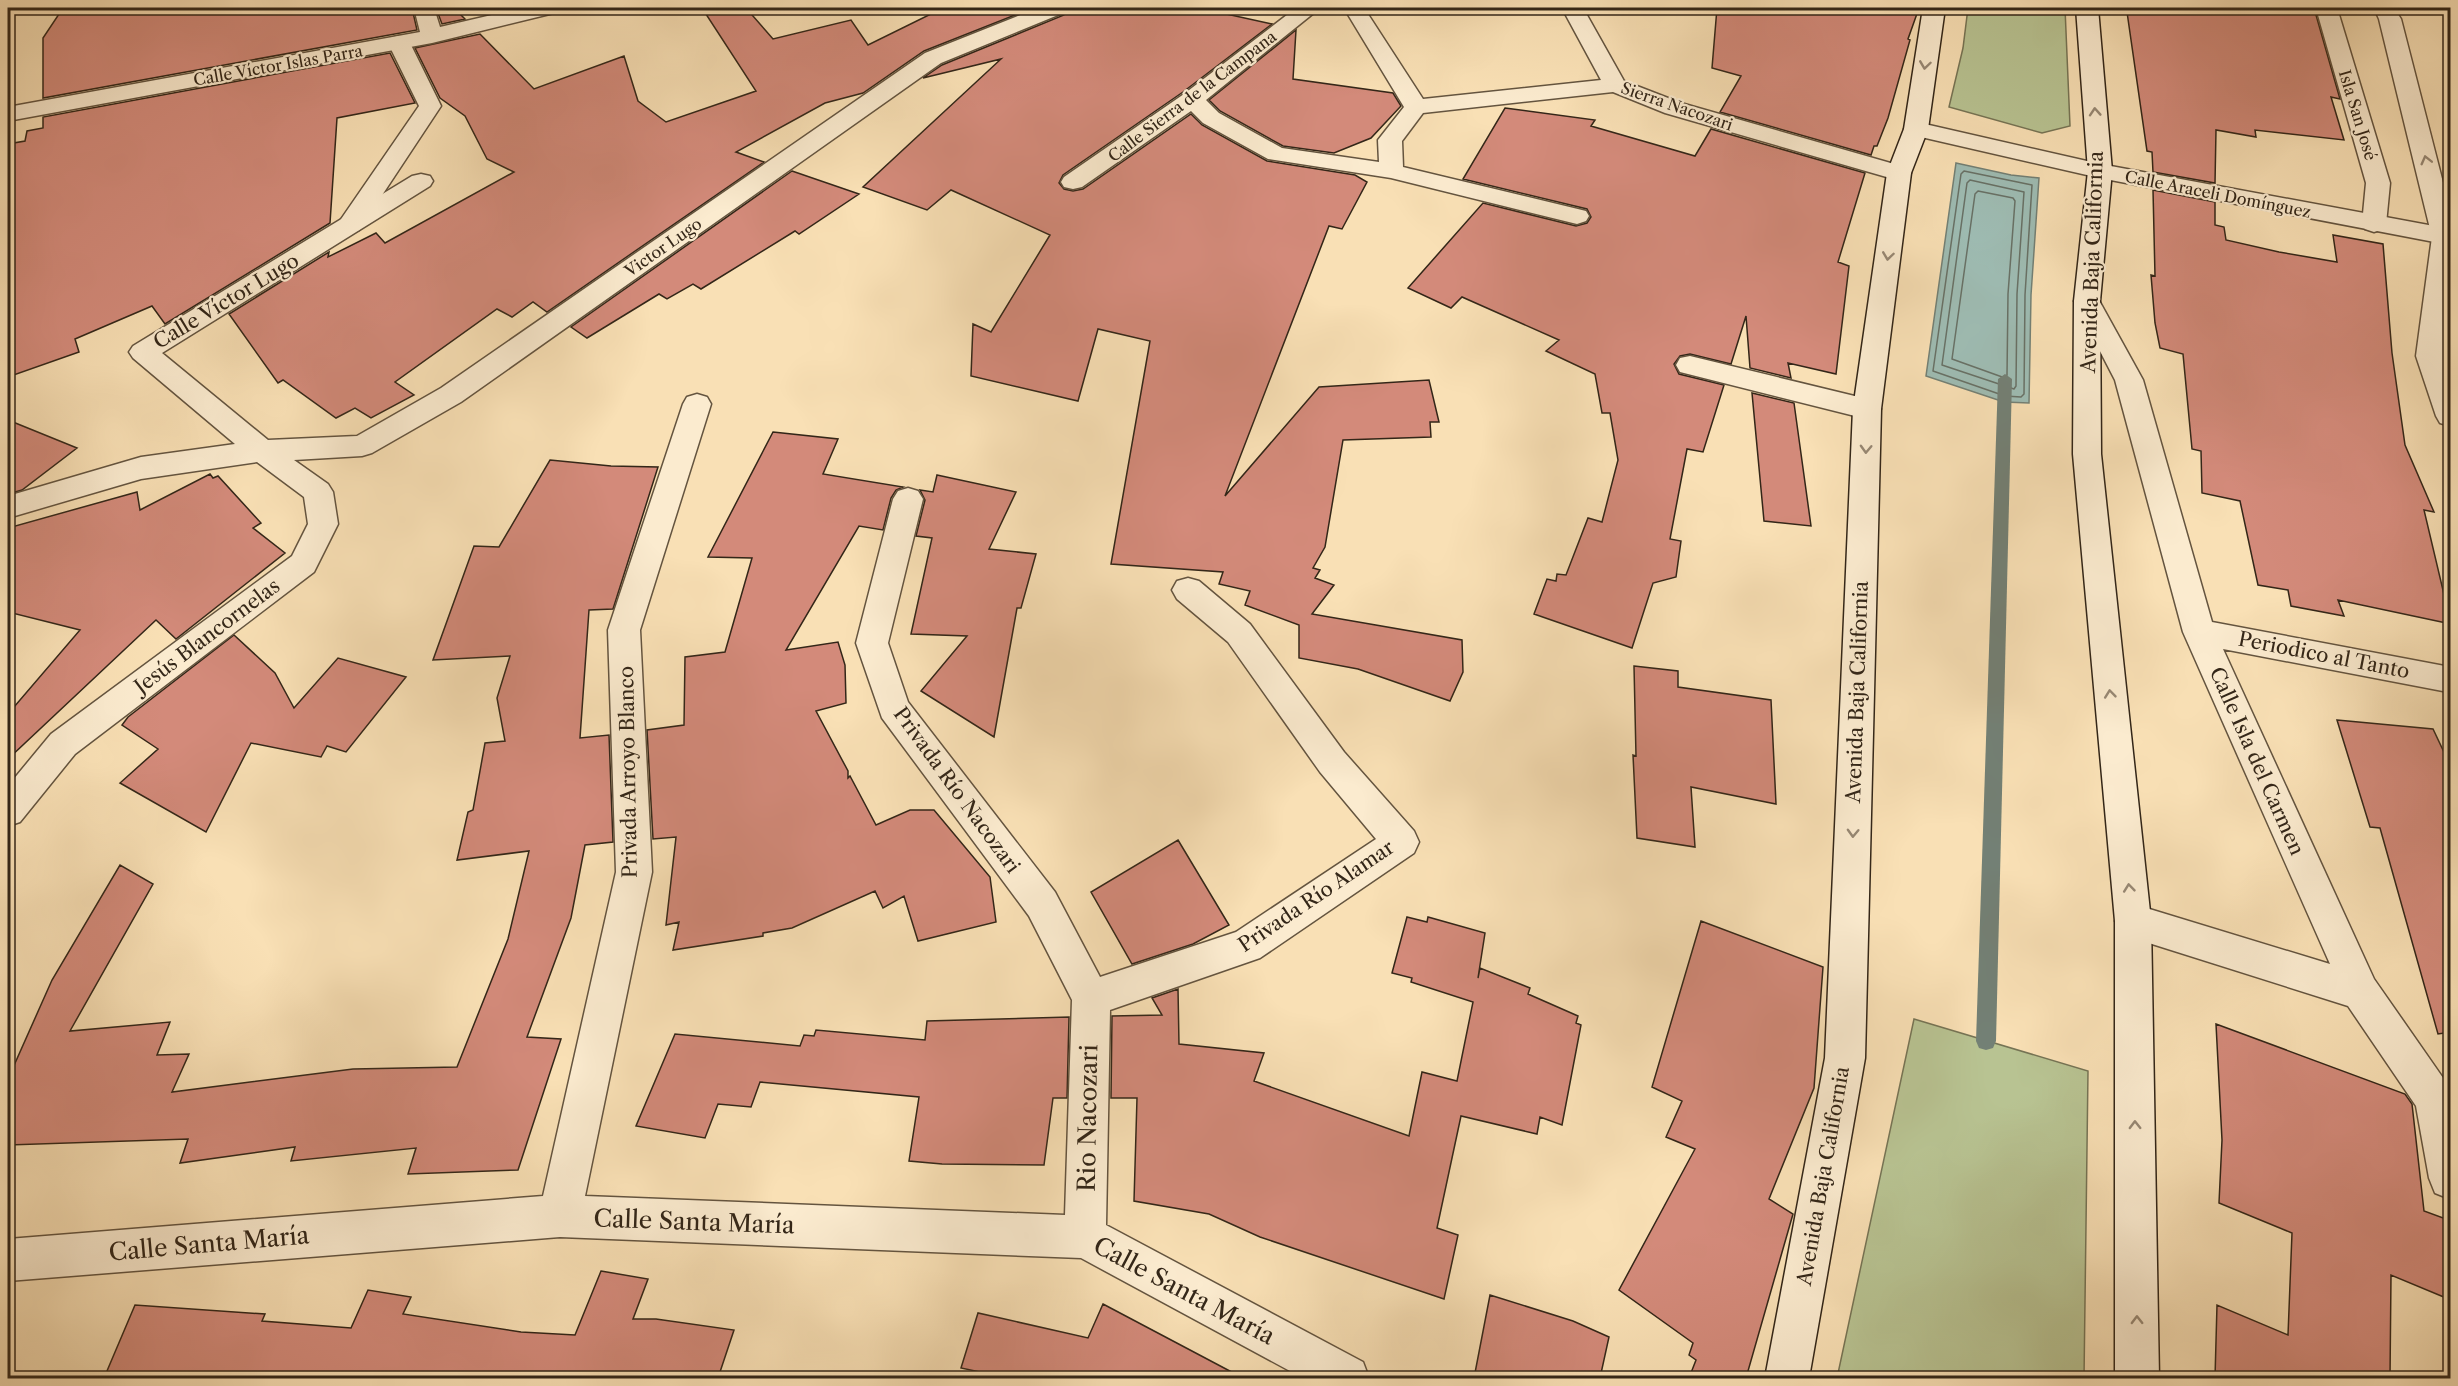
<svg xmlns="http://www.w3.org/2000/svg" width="2458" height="1386" font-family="'Libre Caslon Text',serif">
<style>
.green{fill:#b8c392;stroke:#767455;stroke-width:1.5}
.water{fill:#9ebcb3;stroke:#738075;stroke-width:1.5}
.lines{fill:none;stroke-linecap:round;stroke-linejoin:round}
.shore{stroke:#687166;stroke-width:1.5}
.stream{fill:#738075;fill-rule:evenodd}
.building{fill:#d38a7a;stroke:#332618;stroke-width:1.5}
.pedestrian-casing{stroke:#64543f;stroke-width:3}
.minor-casing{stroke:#64543f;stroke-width:3}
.tertiary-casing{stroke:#64543f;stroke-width:3}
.secondary-casing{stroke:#332618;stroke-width:3}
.pedestrian{fill:#fbebcf;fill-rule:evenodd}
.minor{fill:#fbebcf;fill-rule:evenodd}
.tertiary{fill:#fbebcf;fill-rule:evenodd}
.secondary{fill:#fbebcf;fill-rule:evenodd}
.oneway{stroke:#978874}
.labels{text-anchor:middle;stroke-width:4.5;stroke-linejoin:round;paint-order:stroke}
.far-street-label{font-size:16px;fill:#332618;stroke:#fbebcf}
.street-label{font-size:20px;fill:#332618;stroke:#fbebcf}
.near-street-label{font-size:24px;fill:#332618;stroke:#fbebcf}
</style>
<rect width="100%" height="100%" fill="#f9e0b5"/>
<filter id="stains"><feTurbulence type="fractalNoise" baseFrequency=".00333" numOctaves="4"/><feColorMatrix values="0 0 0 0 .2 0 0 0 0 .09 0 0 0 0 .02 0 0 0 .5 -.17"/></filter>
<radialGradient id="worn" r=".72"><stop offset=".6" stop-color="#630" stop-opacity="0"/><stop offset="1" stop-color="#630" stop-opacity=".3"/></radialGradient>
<path class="green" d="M1968 8H2065L2070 126 2042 133 1949 107 1963 48Z
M1914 1019 2088 1071 2084 1378H1837Z"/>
<path class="water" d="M1956 163 2011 175 2039 178 2031 295 2029 403 2004 402 1926 376Z"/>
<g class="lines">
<path class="shore" d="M1964 171 2032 185 2025 295 2024 394 2021 397 2005 396 1933 371 1961 174Z
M1970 180 2024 192 2017 294 2016 386 2014 389 1942 365 1967 183Z
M1978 191 2013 198 2015 201 2008 294 2007 375 2005 378 1952 359 1975 194Z"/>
<path class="stream" d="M2005 374 2012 379 1996 1041 1993 1048 1986 1050 1979 1048 1976 1041 1998 379Z"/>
</g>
<path class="building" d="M63 8H412L417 30 43 98V38Z
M436 8H454L465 19 442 24Z
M702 8H746L773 39 851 20 868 45 943 8H1033L924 51 863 93 825 103 736 152 764 162 547 312 533 302 512 317 497 309 395 382 414 395 371 418 355 408 336 418 283 380 278 383 229 314 329 252 328 257 376 233 385 243 514 172 487 159 465 116 440 98 415 48 480 34 534 89 624 56 638 101 666 122 756 91Z
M1068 8H1199L1272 24 1183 92 1063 175 1059 183 1064 189 1073 191 1083 189 1191 114 1202 125 1267 161 1355 175 1367 182 1342 229 1329 226 1225 496 1319 387 1429 380 1439 422H1430L1431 437 1343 440 1325 547 1313 568 1320 570 1315 578 1334 585 1312 614 1462 640 1463 672 1450 701 1358 669 1299 658V625L1245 605 1250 591 1219 584 1223 572 1111 564 1150 341 1098 329 1078 401 971 376 973 324 991 332 1050 235 951 190 927 210 863 187 1001 59 923 78 942 65 1064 15Z
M1717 8H1919L1908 39 1910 40 1888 118 1877 146H1874L1871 155 1720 112 1741 76 1712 68Z
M2150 8H2314L2340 99 2331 97 2344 140 2255 130 2256 137 2216 130 2215 183 2153 172 2152 152 2147 151 2127 12H2153Z
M1296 30 1293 79 1393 93 1401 106 1371 138 1334 153 1283 146 1220 111 1209 100Z
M390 53 415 103 337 118 330 223 165 324 152 306 75 339 79 352 8 377V144L25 141 27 131 43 128V117Z
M1505 108 1595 120 1591 126 1695 156 1711 129 1865 173 1838 262 1849 266 1836 374 1788 363 1791 378 1750 368 1746 316 1731 364 1690 354 1680 356 1674 364 1679 374 1724 385 1703 452 1687 449 1670 539 1681 541 1676 577 1653 583 1632 648 1534 614 1547 579 1556 581 1557 574 1566 575 1588 518 1602 522 1618 460 1610 413H1602L1595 374 1546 351 1559 340 1462 297 1451 308 1408 288 1483 203 1576 226 1587 223 1591 217 1587 209 1463 179Z
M792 171 859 194 799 234 795 231 701 289 693 284 667 299 659 294 587 338 571 327Z
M2153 190 2215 202V225L2224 227 2226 240 2279 252 2337 262 2333 235 2383 244 2392 353 2405 445 2434 512 2424 510 2451 624 2338 600 2344 616 2291 606 2288 590 2258 585 2240 501 2202 493 2201 451 2192 449 2183 354 2160 348 2155 323 2151 275 2155 276Z
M1752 393 1794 403 1811 526 1764 521Z
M8 420 77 448 22 490 8 494Z
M773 432 838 439 823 474 903 487 896 490 891 498 883 530 859 526 786 650 838 642 845 665 846 703 816 711 848 771V778L850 776 876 825 910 810H934L990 877 996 922 918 941 904 896 883 908 875 891 792 928 763 933V936L673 950 679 922 666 925 676 837 653 839 647 730 684 725 685 657 725 652 752 558 708 557Z
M550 460 611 466 658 467 613 609 589 610 580 738 609 735 613 842 585 845 571 918 527 1037 561 1039 518 1170 408 1174 416 1148 291 1161 295 1147 180 1163 188 1139 8 1145V1079L52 980 120 865 153 884 70 1031 170 1022 157 1055 189 1054 172 1092 353 1069 457 1067 508 939 529 851 457 860 468 812 473 810 485 743 505 741 497 698 510 656 433 660 474 546 499 547Z
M210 474 213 478 218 476 261 523 253 528 285 553 176 639 156 620 8 759V714L80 630 8 612V528L137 492 140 510Z
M937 475 1016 492 989 549 1036 554 1021 608H1017L994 737 921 691 967 636 911 634 932 538 916 536 925 500 920 490 933 492Z
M234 635 275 673 294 708 338 658 406 677 346 752 327 746 321 757 251 743 206 832 120 783 158 749 122 725 128 717Z
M1634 666 1678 671V687L1771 700 1776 804 1691 787 1695 847 1637 838 1633 755 1636 756Z
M2337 720 2433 729 2451 767V1032L2438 1034 2380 828 2370 827Z
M1178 840 1229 925 1193 944 1132 964 1091 892Z
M1407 917 1427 922 1428 917 1485 933 1478 978 1480 968 1530 988 1528 994 1578 1016 1576 1023 1581 1025 1562 1125 1540 1117 1537 1134 1461 1116 1437 1228 1458 1235 1444 1299 1260 1237 1209 1214 1134 1201 1137 1098H1111L1112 1016 1162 1015 1152 998 1178 989 1179 1044 1264 1053 1254 1081 1409 1136 1422 1072 1457 1081 1473 1002 1411 982 1412 978 1392 973Z
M1701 921 1823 967 1814 1088 1769 1199 1793 1214 1746 1378H1689L1696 1360 1689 1355 1693 1343 1619 1290 1695 1149 1666 1137 1682 1101 1652 1087Z
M1069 1017 1067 1098H1053L1044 1165 942 1164 909 1161 919 1097 760 1082 751 1107 718 1104 705 1138 636 1126 675 1034 800 1046 804 1035 814 1036 816 1030 925 1040 927 1021Z
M2216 1024 2405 1094 2412 1104 2424 1211 2446 1219 2451 1300 2391 1275 2390 1378H2215L2217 1305 2288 1335 2292 1233 2219 1203 2222 1140Z
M601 1271 648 1279 633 1319H656L734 1330 718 1378H104L135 1305 265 1314 262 1321 351 1328 368 1290 411 1297 403 1314 521 1332 575 1335Z
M1490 1295 1573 1321 1609 1337 1600 1378H1474Z
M1103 1304 1243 1378H1008L961 1368 978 1313 1088 1338Z"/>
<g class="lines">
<defs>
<path id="pedestrian" d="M399 36 407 38 410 43 441 106 359 230 350 233 341 230 337 225 419 106 388 43 391 38Z"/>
<path id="minor" d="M414 8H434L440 27 522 8H557L554 13 432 43 8 121V107L420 32Z
M1038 8H1066L1063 13 941 63 461 402 372 453 362 456 294 460 328 484 333 492 338 524 314 572 75 754 20 822 8 826V786L51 734 292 556 308 524 304 497 257 462 141 479 8 518V496L141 457 235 444 133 358 129 352 133 346 412 176 421 174 430 176 433 181 430 186 162 353 268 440 357 436 441 388 925 53Z
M1296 8H1320L1206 100 1219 113 1282 148 1379 162 1378 140 1404 107 1344 8H1364L1423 99 1601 80 1562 8H1583L1624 81 1681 103 1908 168 1911 173 1908 178 1899 180 1890 178 1665 113 1613 92 1423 113 1402 141 1403 167 1586 211 1589 216 1586 221 1577 224 1391 178 1268 159 1203 123 1191 111 1082 187 1073 189 1064 187 1061 182 1064 177 1184 94Z
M2316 8H2337L2390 183 2386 224 2383 229 2374 232 2365 229 2362 224 2366 183Z
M2374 8H2394L2401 19 2450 210V297L2444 356 2450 376V426L2440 423 2436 416 2416 356 2432 237 2379 19Z
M2087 292 2096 295 2143 380 2212 622 2450 667V691L2448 692 2223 649 2374 979 2450 1088V1199L2435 1193 2429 1178 2416 1106 2348 1006 2133 938 2120 933 2115 921 2120 909 2133 904 2330 964 2183 632 2115 380 2074 301 2078 295Z
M1690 356 1867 399 1877 402 1881 409 1877 416 1867 419 1680 372 1676 365 1680 358Z
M697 394 707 397 711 404 640 630 652 872 585 1196 1065 1215 1072 1000 1029 916 882 718 856 643 893 499 898 491 908 488 918 491 923 499 888 643 908 702 1055 892 1100 977 1236 932 1376 839 1320 772 1228 642 1177 599 1172 590 1177 581 1188 578 1199 581 1250 624 1344 752 1414 831 1419 842 1414 853 1260 958 1110 1010 1106 1225 1363 1362 1369 1378H1303L1081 1258 560 1237 8 1281V1239L543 1196 616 872 608 630 683 404 687 397Z"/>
<path id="tertiary" d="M1916 122 2100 164 2450 229V245L2100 178 1908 134 1904 129 1908 124Z"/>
<path id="secondary" d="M1923 8H1945L1928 129 1911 173 1881 409 1865 1058 1809 1378H1765L1825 1058 1853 409 1887 173 1904 129Z
M2076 8H2098L2112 171 2100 301 2101 454 2151 921 2159 1378H2115V921L2073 454 2074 301 2088 171Z"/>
</defs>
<use href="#pedestrian" class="pedestrian-casing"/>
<use href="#minor" class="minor-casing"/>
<use href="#tertiary" class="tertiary-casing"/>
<use href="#secondary" class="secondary-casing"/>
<use href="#pedestrian" class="pedestrian"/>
<use href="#minor" class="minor"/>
<use href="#tertiary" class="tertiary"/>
<use href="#secondary" class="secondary"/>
</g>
<defs><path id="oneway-chevron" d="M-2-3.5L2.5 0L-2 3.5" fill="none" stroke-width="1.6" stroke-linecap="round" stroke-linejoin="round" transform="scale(1.5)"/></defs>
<g class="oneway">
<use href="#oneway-chevron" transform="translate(1925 65) rotate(98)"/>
<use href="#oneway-chevron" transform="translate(2095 112) rotate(-94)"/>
<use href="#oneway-chevron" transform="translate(2426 160) rotate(-104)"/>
<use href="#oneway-chevron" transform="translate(1888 256) rotate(98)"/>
<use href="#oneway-chevron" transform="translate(1866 449) rotate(92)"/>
<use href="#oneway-chevron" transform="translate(2110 694) rotate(-96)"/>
<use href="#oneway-chevron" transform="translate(1853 833) rotate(92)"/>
<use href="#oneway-chevron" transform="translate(2129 888) rotate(-96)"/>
<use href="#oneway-chevron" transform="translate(2135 1125) rotate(-91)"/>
<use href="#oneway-chevron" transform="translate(2137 1320) rotate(-91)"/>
</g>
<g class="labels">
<g class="far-street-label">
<text transform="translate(278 65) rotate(-10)" y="6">Calle Víctor Islas Parra</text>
<text transform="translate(1192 96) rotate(-37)" y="6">Calle Sierra de la Campana</text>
<text transform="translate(1677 106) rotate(19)" y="6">Sierra Nacozari</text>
<text transform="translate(2358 115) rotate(73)" y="6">Isla San José</text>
<text transform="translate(2218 194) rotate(11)" y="6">Calle Araceli Domínguez</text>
<text transform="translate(663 247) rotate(-35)" y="6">Victor Lugo</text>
</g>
<g class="street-label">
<text transform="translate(2092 262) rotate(-88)" y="7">Avenida Baja California</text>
<text transform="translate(226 301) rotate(-31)" y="7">Calle Víctor Lugo</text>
<text transform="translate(207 636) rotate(-37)" y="7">Jesús Blancornelas</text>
<text transform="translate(2324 655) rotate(11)" y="7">Periodico al Tanto</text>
<text transform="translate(1857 692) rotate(-88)" y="7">Avenida Baja California</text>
<text transform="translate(2257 761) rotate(66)" y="7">Calle Isla del Carmen</text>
<text transform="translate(628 772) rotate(-91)" y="7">Privada Arroyo Blanco</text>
<text transform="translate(957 790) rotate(54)" y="7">Privada Río Nacozari</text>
<text transform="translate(1316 896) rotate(-34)" y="7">Privada Río Alamar</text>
<text transform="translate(1823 1176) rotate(-80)" y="7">Avenida Baja California</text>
</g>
<g class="near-street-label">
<text transform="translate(1088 1118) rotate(-89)" y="8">Rio Nacozari</text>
<text transform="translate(694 1222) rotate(2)" y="8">Calle Santa María</text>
<text transform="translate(209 1244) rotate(-5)" y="8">Calle Santa María</text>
<text transform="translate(1184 1291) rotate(28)" y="8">Calle Santa María</text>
</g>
</g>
<rect width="2458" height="1386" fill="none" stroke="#f9e0b5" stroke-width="30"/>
<rect x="9" y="9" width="2440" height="1368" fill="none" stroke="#332618" stroke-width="3"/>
<rect x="15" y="15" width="2428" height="1356" fill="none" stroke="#332618" stroke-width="1.5"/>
<rect width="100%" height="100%" filter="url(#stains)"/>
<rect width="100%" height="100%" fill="url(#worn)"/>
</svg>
